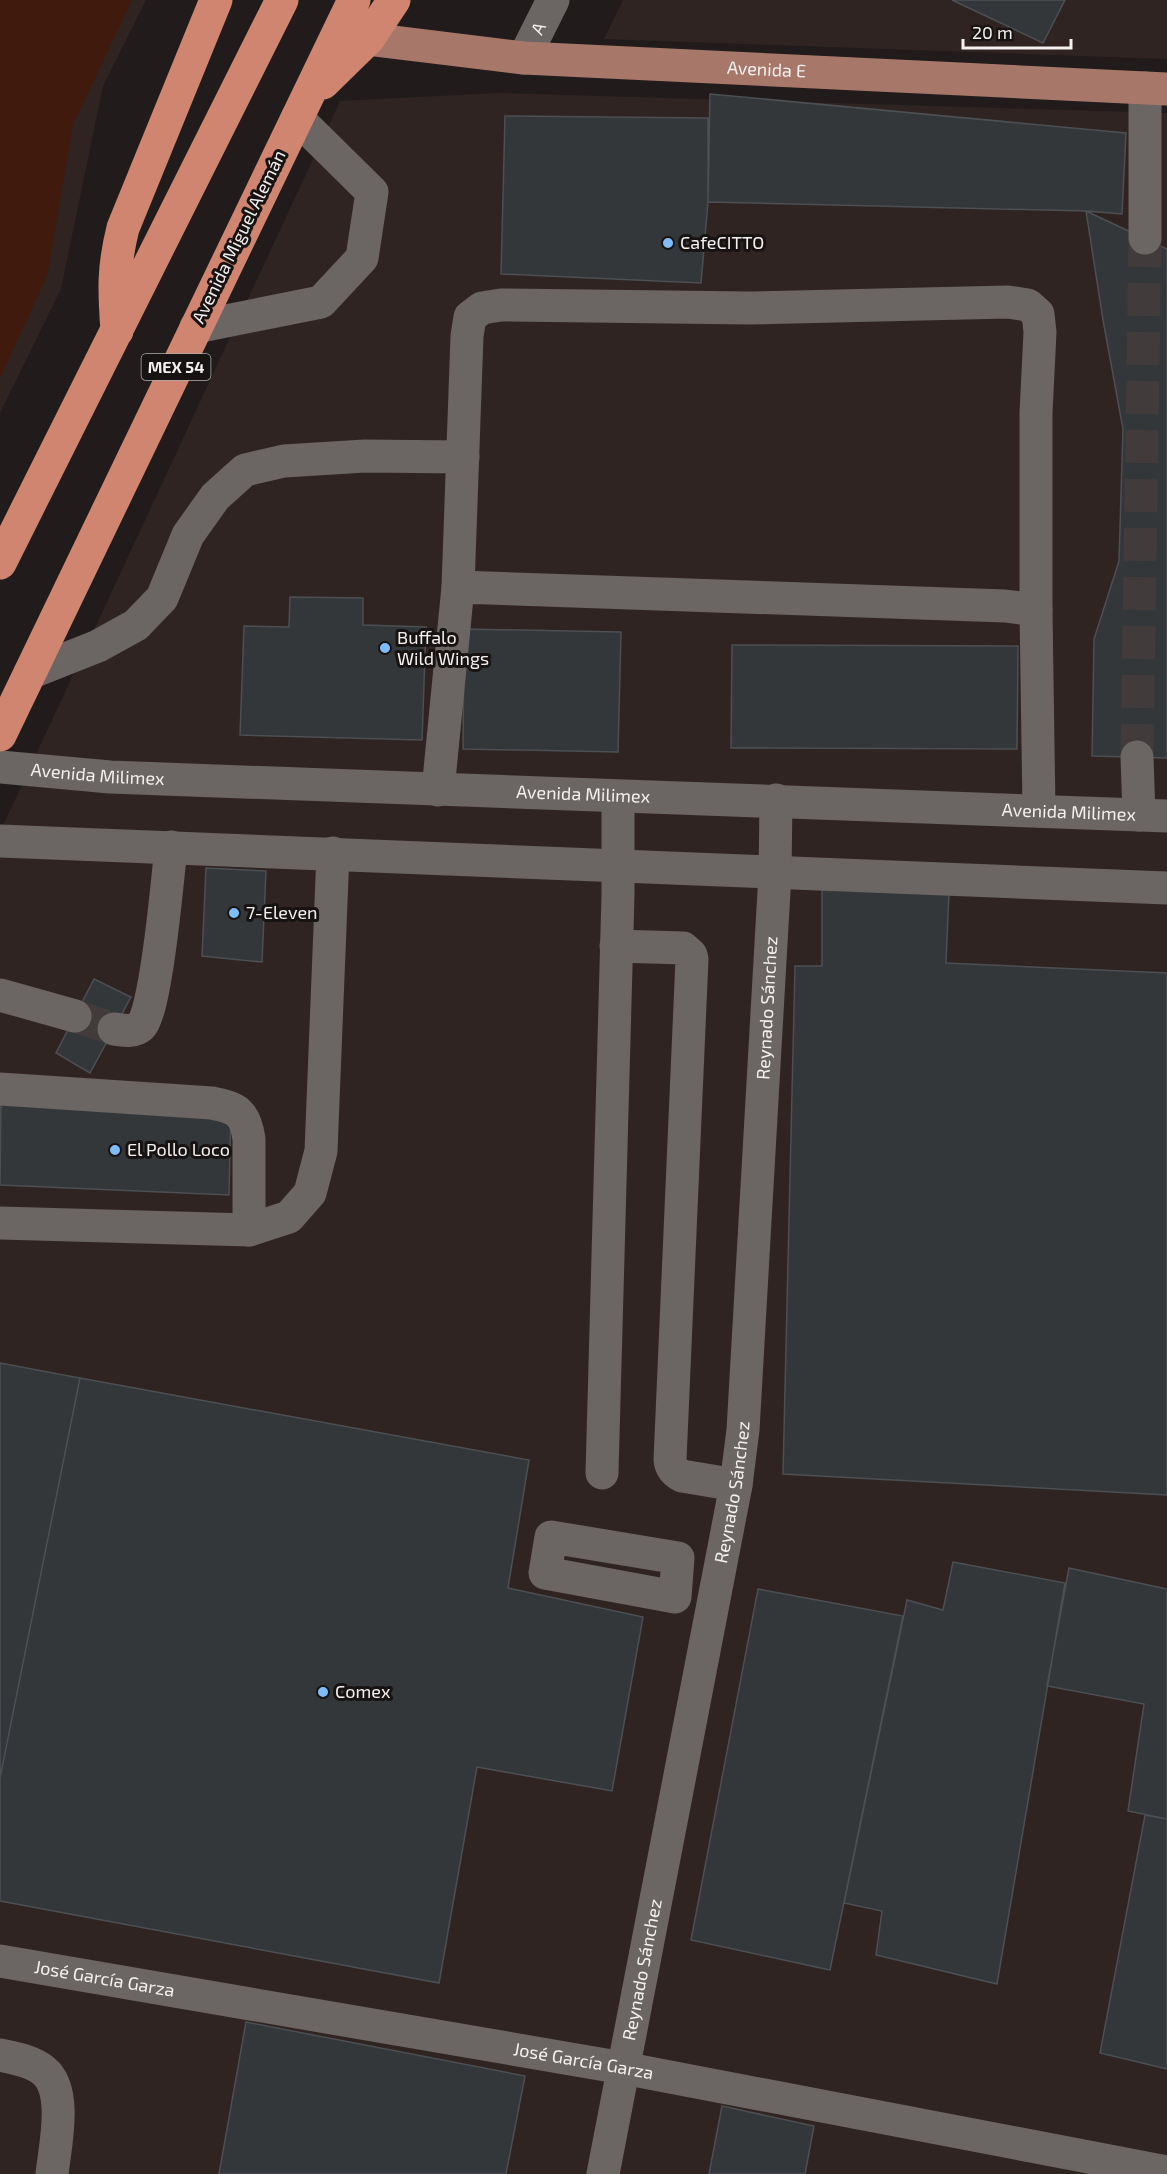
<svg xmlns="http://www.w3.org/2000/svg" width="1167" height="2174" font-family="'Exo 2',sans-serif">
<style>
.built{fill:#2f2421}
.green{fill:#411a0e}
.building{fill:#33373a;stroke:#4c4f53;stroke-width:1.5}
.lines{fill:none;stroke-linecap:round;stroke-linejoin:round}
.minor-tunnel{stroke:#413c3b;stroke-width:33;stroke-dasharray:33 16;stroke-linecap:butt}
.minor{stroke:#6b6563;stroke-width:33}
.major{stroke:#a7786a;stroke-width:33}
.highway{stroke:#cf856f;stroke-width:33}
.poi-dot{fill:#7fbdfa;stroke:#171312;stroke-width:2}
.labels{text-anchor:middle;stroke-width:6;stroke-linejoin:round;paint-order:stroke}
.shield{fill:#171312;stroke:#b2aead;stroke-width:1.5}
.shield-label{font-size:16px;font-weight:bold;fill:#f4f0ef}
.street-label{font-size:18px;fill:#f4f0ef;stroke:#171312}
.poi-label{font-size:18px;fill:#f4f0ef;stroke:#171312;text-anchor:start}
</style>
<rect width="100%" height="100%" fill="#211c1b"/>
<path class="built" d="M0 0H146L103 86 61 289 0 413Z
M623 0H1167V59L604 39Z
M498 93 1167 113V2174H0V832L340 101Z"/>
<path class="green" d="M0 0H132L73 125 47 276 0 378Z"/>
<path class="building" d="M952 0H1065L1043 43Z
M710 94 1126 133 1122 214 1086 211 708 202Z
M505 116 708 118V202L701 283 501 274Z
M1086 211 1167 249V758L1092 756 1094 639 1119 561 1123 429 1103 320Z
M290 597 363 598V625L426 627 422 740 240 735 244 626 289 627Z
M464 629 621 632 618 752 463 749Z
M732 645 1018 646 1017 749 731 748Z
M206 868 266 871 262 962 202 956Z
M822 886 949 892 946 963 1167 973V1495L783 1474 795 966H822Z
M94 979 131 997 90 1073 56 1053Z
M1 1097 231 1109 229 1195 0 1185Z
M0 1363 80 1378 0 1778Z
M80 1378 529 1460 508 1588 643 1617 612 1791 477 1767 439 1983 0 1901V1778Z
M953 1562 1065 1583 997 1984 876 1955 882 1911 844 1903 907 1600 943 1610Z
M1069 1568 1167 1589V1819L1128 1811 1144 1704 1047 1686Z
M758 1589 903 1616 830 1970 691 1940Z
M1145 1815 1167 1819V2069L1100 2053Z
M246 2022 525 2076 506 2174H219Z
M722 2106 814 2126 805 2174H709Z"/>
<g class="lines">
<path class="minor-tunnel" d="M1137 757 1145 238
M75 1016 114 1029"/>
<g class="minor">
<path id="s1" d="M524 58 553 0"/>
<path d="M1145 238V88"/>
<path d="M196 327 321 302 362 258 372 192 297 118"/>
<path d="M458 587 467 336 470 317 482 308 501 305 750 308 1008 302 1028 305 1038 314 1040 332 1036 413V610"/>
<path d="M30 673 98 646 136 625 162 598 188 535 215 497 245 470 284 461 365 456 463 457"/>
<path d="M1137 757 1139 815"/>
<path id="s2" d="M0 767 110 777 1167 816"/>
<path d="M438 790 458 587 1005 606 1036 610 1039 811"/>
<path d="M0 841 1167 888"/>
<path d="M616 946 683 948 691 955 692 959 670 1460C671 1468 674 1472 682 1476L736 1485"/>
<path d="M0 995 75 1016"/>
<path d="M114 1029C123 1030 133 1033 141 1026 156 1012 168 875 171 847"/>
<path d="M0 1089 212 1103C237 1108 245 1112 249 1139V1230"/>
<path d="M0 1223 249 1230 289 1217 310 1193 321 1151 333 853"/>
<path d="M602 1473 618 895V797"/>
<path d="M551 1537 678 1558 675 1597 545 1573Z"/>
<path id="s3" d="M0 1961 623 2068 1167 2172"/>
<path d="M0 2055C14 2058 33 2061 44 2071 68 2091 55 2146 52 2174"/>
<path id="s4" d="M603 2174 736 1485 743 1430 775 874 776 800"/>
</g>
<path class="major" id="s5" d="M368 39 524 58 1167 89"/>
<path class="highway" d="M323 83 368 39 394 0
M117 331C114 290 113 268 123 228L216 0
M0 563 282 0
M0 735 354 0"/>
</g>
<g class="poi-dot">
<circle cx="668" cy="243" r="6"/>
<circle cx="385" cy="648" r="6"/>
<circle cx="234" cy="913" r="6"/>
<circle cx="115" cy="1150" r="6"/>
<circle cx="323" cy="1692" r="6"/>
</g>
<g class="labels">
<rect class="shield" x="141.5" y="354" width="69" height="26" rx="4.5"/>
<g class="shield-label">
<text x="176" y="373">MEX 54</text>
</g>
<g class="street-label">
<text dy="6" stroke="none"><textPath href="#s1" startOffset="33">A</textPath></text>
<text dy="6" stroke="none"><textPath href="#s5" startOffset="400">Avenida E</textPath></text>
<text transform="translate(239 237) rotate(-64)" y="6">Avenida Miguel Alemán</text>
<text dy="6" stroke="none"><textPath href="#s2" startOffset="98">Avenida Milimex</textPath></text>
<text dy="6" stroke="none"><textPath href="#s2" startOffset="584">Avenida Milimex</textPath></text>
<text dy="6" stroke="none"><textPath href="#s2" startOffset="1070">Avenida Milimex</textPath></text>
<text dy="6" stroke="none"><textPath href="#s4" startOffset="1180">Reynado Sánchez</textPath></text>
<text dy="6" stroke="none"><textPath href="#s4" startOffset="694">Reynado Sánchez</textPath></text>
<text dy="6" stroke="none"><textPath href="#s4" startOffset="208">Reynado Sánchez</textPath></text>
<text dy="6" stroke="none"><textPath href="#s3" startOffset="106">José García Garza</textPath></text>
<text dy="6" stroke="none"><textPath href="#s3" startOffset="592">José García Garza</textPath></text>
</g>
<g class="poi-label">
<text x="680" y="249">CafeCITTO</text>
<text x="397" y="644">Buffalo<tspan x="397" dy="21">Wild Wings</tspan></text>
<text x="246" y="919">7-Eleven</text>
<text x="127" y="1156">El Pollo Loco</text>
<text x="335" y="1698">Comex</text>
</g>
</g>
<path d="M963 39v9h108v-9" fill="none" stroke="#f4f0ef" stroke-width="3"/>
<text x="972" y="39" font-size="18" fill="#f4f0ef" stroke="#171312" stroke-width="4.5" paint-order="stroke">20 m</text>
</svg>
